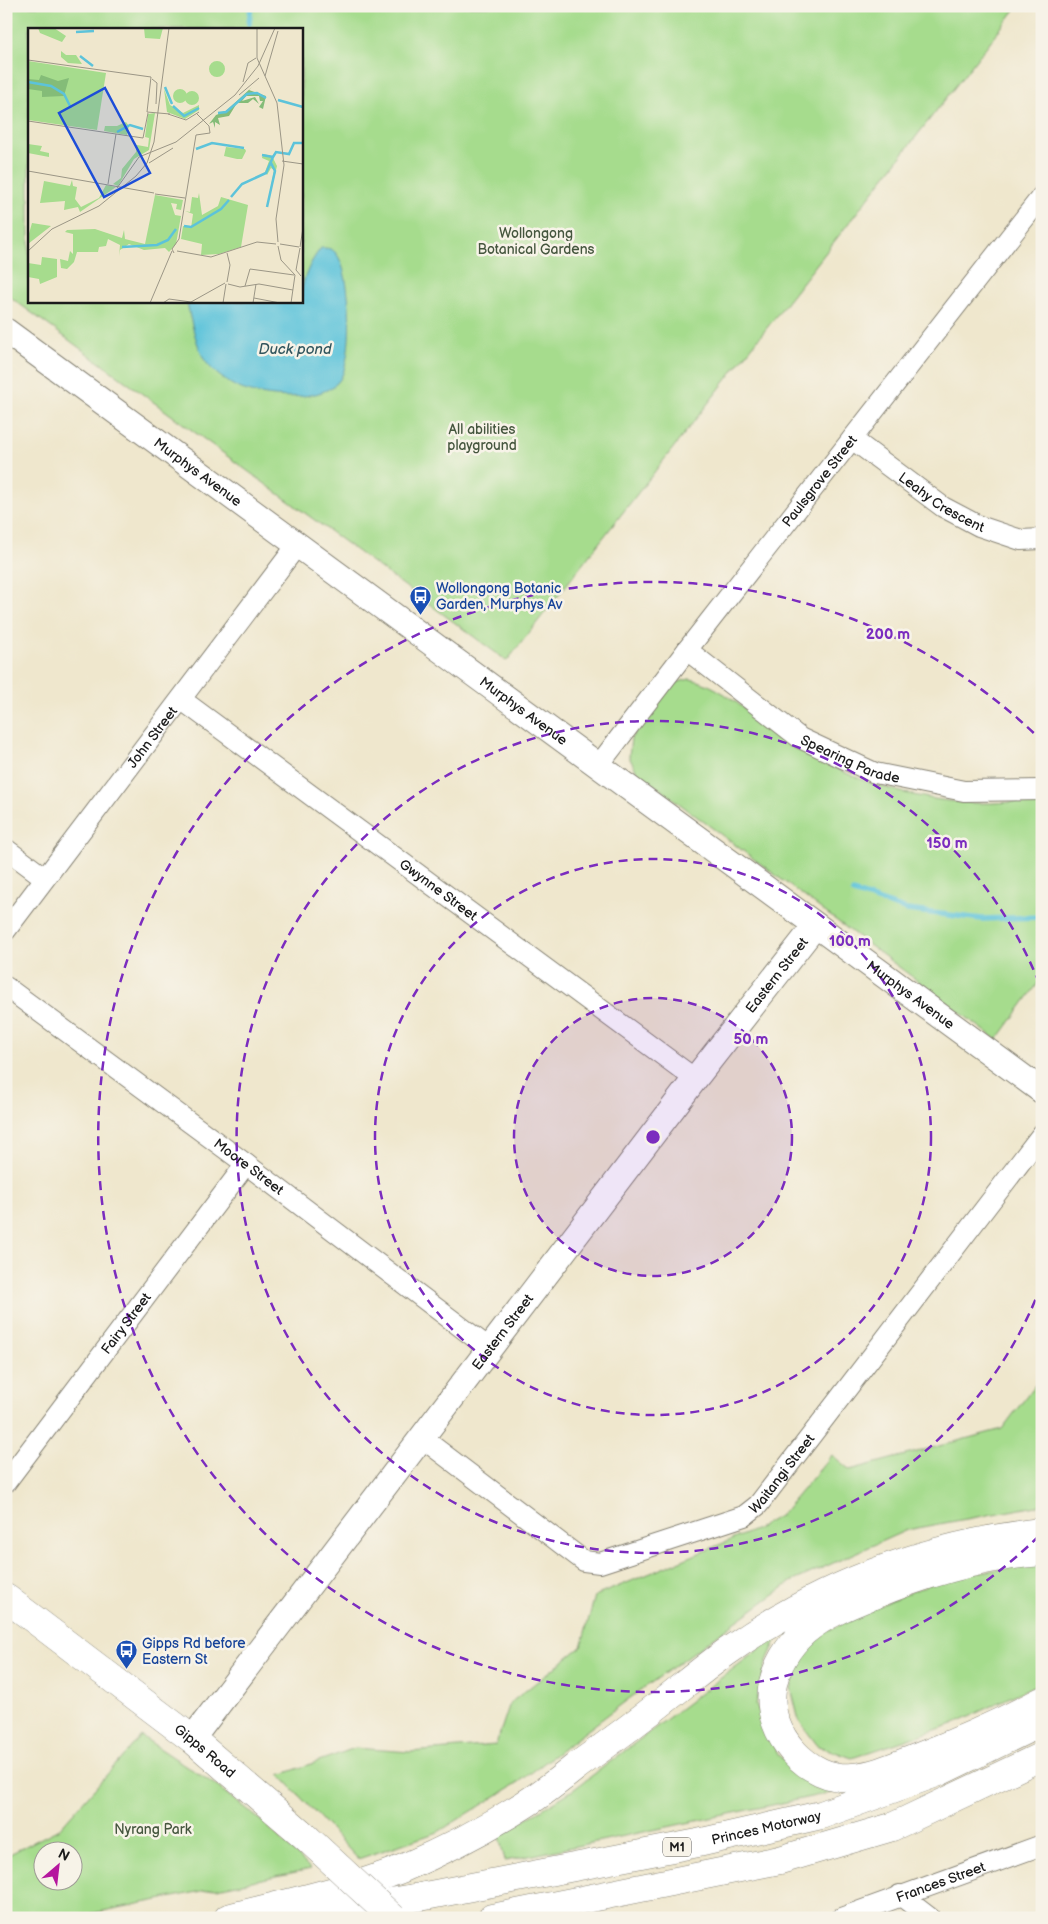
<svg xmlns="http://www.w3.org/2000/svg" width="1048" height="1924" font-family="'Balsamiq Sans',sans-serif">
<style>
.green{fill:#a6dc8d;stroke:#617c54;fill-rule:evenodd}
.water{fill:#5cc3da;stroke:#3c707b}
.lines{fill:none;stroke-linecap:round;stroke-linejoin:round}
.stream{stroke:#5cc3da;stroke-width:5.5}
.minor-casing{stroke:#868274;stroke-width:22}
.tertiary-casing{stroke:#868274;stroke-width:27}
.secondary-casing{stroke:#868274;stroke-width:29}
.motorway-casing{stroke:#868274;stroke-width:29}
.minor{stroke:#fff;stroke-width:20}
.tertiary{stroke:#fff;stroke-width:25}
.secondary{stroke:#fff;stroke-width:28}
.motorway{stroke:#fff;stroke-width:28}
.secondary-bridge-casing{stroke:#868274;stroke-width:29;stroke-linecap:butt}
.secondary-bridge{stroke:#fff;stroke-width:28}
.ring{fill:none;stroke:#7b2cbf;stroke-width:2.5;stroke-dasharray:9 6}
.labels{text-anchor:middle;stroke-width:5;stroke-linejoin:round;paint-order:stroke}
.shield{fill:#f7f3e8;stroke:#5e5c59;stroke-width:1}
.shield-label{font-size:12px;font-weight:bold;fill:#1c1c1c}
.park-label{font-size:14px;fill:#45563e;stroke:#f7f3e8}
.street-label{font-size:14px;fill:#1c1c1c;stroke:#f7f3e8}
.transit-label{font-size:14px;fill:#164399;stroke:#f7f3e8;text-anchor:start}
.water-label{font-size:15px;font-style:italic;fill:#32565e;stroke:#f7f3e8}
.inset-river{fill:none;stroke:#5cc3da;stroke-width:2.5}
.inset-road{fill:none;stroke:#9b9686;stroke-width:1}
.view{fill:#1d4ed8;fill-opacity:0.15;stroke:#1d4ed8;stroke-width:2.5}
.inset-edge{fill:none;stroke:#1c1c1c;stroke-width:2.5}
.centre{fill:#7b2cbf;stroke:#f7f3e8;stroke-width:2.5}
.ring-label{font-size:15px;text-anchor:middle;font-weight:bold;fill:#7b2cbf;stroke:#f7f3e8;stroke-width:5;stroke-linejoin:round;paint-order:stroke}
</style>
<rect width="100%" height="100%" fill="#f7f3e8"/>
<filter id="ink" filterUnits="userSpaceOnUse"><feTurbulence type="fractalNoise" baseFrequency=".02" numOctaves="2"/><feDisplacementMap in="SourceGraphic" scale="10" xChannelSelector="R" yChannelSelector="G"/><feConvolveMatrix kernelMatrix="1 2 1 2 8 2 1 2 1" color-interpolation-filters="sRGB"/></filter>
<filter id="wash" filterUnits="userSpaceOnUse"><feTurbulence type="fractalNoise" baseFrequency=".0096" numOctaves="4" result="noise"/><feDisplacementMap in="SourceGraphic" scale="20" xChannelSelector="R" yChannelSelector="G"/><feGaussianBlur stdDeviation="1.12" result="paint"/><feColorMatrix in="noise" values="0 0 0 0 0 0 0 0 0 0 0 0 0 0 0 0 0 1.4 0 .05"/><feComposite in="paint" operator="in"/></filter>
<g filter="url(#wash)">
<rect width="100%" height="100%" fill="#efe7cd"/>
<path class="green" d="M6 6H1018L507 661 6 294ZM29 29H301V301H29Z
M690 679C726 686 755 721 785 740 842 777 905 800 974 803 996 804 1019 801 1042 800V978L997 1040 637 772 629 757 631 738 668 689 678 682Z
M1042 1376V1505L907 1530 791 1582 626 1701 519 1782 438 1832 358 1859 280 1775 355 1748 410 1752 496 1745 510 1703 581 1647 595 1596 755 1530 781 1515 832 1455 850 1470 1002 1429Z
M1042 1562V1682L953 1724 852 1758 818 1746 799 1721 791 1688 799 1659 827 1631 901 1596 945 1578Z
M779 1634 766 1663 756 1705 778 1755 805 1778 844 1790 505 1861 499 1836 573 1790Z
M141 1736 214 1784 264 1823 311 1869 69 1918H6V1856L59 1829ZM42 1852H72V1882H42Z"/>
<path class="water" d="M321 248C326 248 331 248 335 252 353 270 355 367 337 383 317 403 263 398 239 388 229 384 213 372 206 362 198 351 189 316 187 301H301C301 282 309 263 321 248Z"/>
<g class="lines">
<path class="stream" d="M249 24 251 6
M853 892 907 910 982 919 1042 917"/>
</g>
</g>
<g filter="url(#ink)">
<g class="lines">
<defs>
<g id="minor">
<path id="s1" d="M852 439 943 507 979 526 1021 540 1042 539"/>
<path id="s2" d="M687 650 800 738 875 773 964 791 1042 790"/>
<path id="s3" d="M182 700 695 1079"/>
<path id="s4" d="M598 766 687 650 1042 196"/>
<path d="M6 849 45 878"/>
<path id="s5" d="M6 930 298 544"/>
<path id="s6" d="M6 987 246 1164 490 1349"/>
<path id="s7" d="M422 1438 584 1561 600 1563 744 1516 758 1505 1042 1134"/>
<path id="s8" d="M6 1482 246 1164"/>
<path d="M900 1895 930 1918"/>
<path id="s9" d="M841 1918 1042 1845"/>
</g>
<g id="tertiary">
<path id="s10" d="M6 331 1042 1091"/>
<path id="s11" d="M192 1739 695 1079 815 926"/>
</g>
<g id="secondary">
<path id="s12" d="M6 1598 192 1739 307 1838"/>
</g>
<g id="motorway">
<path d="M1042 1552C982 1556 926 1573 871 1596 848 1605 824 1615 805 1631 788 1646 775 1667 772 1689 766 1734 808 1782 853 1777 876 1775 897 1765 918 1757 960 1741 1002 1722 1042 1701"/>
<path d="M228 1918C286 1903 346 1891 401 1869 446 1850 490 1827 530 1801 547 1790 563 1777 578 1765 609 1743 640 1720 670 1696 689 1681 708 1665 728 1651 823 1584 926 1545 1042 1532"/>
<path id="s13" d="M297 1918 420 1897 698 1843 821 1815 939 1772 1042 1722"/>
<path d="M492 1918 780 1860 892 1827 1042 1756"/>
</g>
</defs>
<use href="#minor" class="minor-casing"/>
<use href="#tertiary" class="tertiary-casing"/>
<use href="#secondary" class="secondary-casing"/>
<use href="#motorway" class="motorway-casing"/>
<use href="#minor" class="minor"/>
<use href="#tertiary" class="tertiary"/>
<use href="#secondary" class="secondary"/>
<use href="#motorway" class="motorway"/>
<defs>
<path id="secondary-bridge" d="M307 1838 393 1918"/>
</defs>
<use href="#secondary-bridge" class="secondary-bridge-casing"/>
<use href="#secondary-bridge" class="secondary-bridge"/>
</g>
</g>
<circle cx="653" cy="1137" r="139" fill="#7b2cbf" fill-opacity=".12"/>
<g class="ring">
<circle cx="653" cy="1137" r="139"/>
<circle cx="653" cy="1137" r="278"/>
<path d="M1041 1286A416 416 0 1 1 1041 988"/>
<path d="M1039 1536A555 555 0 1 1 1039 738"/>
</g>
<defs>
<symbol id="bus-pin" viewBox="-11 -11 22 30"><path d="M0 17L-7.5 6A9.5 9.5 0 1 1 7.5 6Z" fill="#1a4fb4" stroke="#f7f3e8"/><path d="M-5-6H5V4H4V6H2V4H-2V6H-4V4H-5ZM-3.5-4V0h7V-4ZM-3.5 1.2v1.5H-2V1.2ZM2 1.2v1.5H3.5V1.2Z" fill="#fff"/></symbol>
</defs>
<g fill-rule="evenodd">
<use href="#bus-pin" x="408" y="584" width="25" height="34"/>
<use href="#bus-pin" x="114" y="1638" width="25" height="34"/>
</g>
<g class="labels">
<rect class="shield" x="663" y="1837.5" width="28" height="19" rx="4"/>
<g class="shield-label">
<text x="677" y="1851">M1</text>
</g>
<g class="park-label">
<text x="536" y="238">Wollongong<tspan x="536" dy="16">Botanical Gardens</tspan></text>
<text x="482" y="434">All abilities<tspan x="482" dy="16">playground</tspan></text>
<text x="153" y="1834">Nyrang Park</text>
</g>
<g class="street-label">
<text dy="5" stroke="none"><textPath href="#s10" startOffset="238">Murphys Avenue</textPath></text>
<text dy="5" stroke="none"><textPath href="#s4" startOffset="361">Paulsgrove Street</textPath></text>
<text dy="5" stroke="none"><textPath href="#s1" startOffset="110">Leahy Crescent</textPath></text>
<text dy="5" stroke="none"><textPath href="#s10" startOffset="642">Murphys Avenue</textPath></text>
<text dy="5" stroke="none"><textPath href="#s5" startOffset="242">John Street</textPath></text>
<text dy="5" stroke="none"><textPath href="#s2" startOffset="198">Spearing Parade</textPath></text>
<text dy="5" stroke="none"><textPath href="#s3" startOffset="319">Gwynne Street</textPath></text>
<text dy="5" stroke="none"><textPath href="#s11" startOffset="962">Eastern Street</textPath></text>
<text dy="5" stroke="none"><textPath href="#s10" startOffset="1122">Murphys Avenue</textPath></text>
<text dy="5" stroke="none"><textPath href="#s6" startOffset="302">Moore Street</textPath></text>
<text dy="5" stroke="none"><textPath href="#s8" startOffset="199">Fairy Street</textPath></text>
<text dy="5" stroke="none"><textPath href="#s11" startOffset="512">Eastern Street</textPath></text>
<text dy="5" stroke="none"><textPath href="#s7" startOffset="428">Waitangi Street</textPath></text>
<text dy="5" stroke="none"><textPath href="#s12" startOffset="251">Gipps Road</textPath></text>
<text dy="5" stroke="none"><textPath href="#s13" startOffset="478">Princes Motorway</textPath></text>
<text dy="5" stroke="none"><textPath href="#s9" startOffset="106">Frances Street</textPath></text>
</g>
<g class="transit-label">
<text x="436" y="593">Wollongong Botanic<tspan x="436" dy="16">Garden, Murphys Av</tspan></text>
<text x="142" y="1648">Gipps Rd before<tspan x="142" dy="16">Eastern St</tspan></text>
</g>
<g class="water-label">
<text x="295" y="354">Duck pond</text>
</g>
</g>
<g transform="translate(28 28)">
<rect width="275" height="275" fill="#efe7cd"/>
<path d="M10 0H26L38 8 34 14 12 5ZM116 0H135L132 11 117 10ZM33 23 38 27H48L54 36 40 35 33 29ZM181 41a8 8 0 1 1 16 0a8 8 0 1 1-16 0ZM0 33 78 45 69 102 0 92ZM136 61 142 77 155 85 171 77V82L157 91 139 84ZM145 68a7 7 0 1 1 14 0a7 7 0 1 1-14 0ZM157 70a7 7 0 1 1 14 0a7 7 0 1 1-14 0ZM127 85 121 122 106 131 90 158 85 156 93 150 94 141 108 124 109 117 120 119 121 110 117 109 120 86ZM98 94 101 98 99 107 76 103 77 98H89ZM0 116 14 118 12 123 21 125V129L0 125ZM198 119 217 121 218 123 214 131H209L196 128ZM235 126 244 128 249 138 239 179 246 142 243 140 239 147 237 144 241 133 234 130ZM44 152 45 158 49 159 47 171 53 179 71 170 78 157 88 159 52 184 50 179 36 182 37 173 12 175 16 153 42 158ZM171 165 174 187 190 178 193 169 220 177 213 219 191 226 173 227 174 216 153 211 155 198 163 200 165 186 157 183 162 184 164 169 170 170ZM127 167 155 172 153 182 148 181 149 176 143 175 147 187 153 188 148 216 141 224 137 220 116 222 101 216 92 222 91 228 92 217 80 211 78 218 71 219 70 224H49L46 234 39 241 33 240 32 231 40 233 42 223 45 226V206L37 204 39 202 67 201 94 210 96 202 97 211 117 216ZM4 195 23 198 0 216V209ZM14 229 29 231V249L12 256 11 251 0 249V235L13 237Z" fill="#a6dc8d"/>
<path d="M13 47 30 53 41 50 36 68 14 69V63L0 61V51L11 52ZM224 59 221 62 238 68 235 81 231 79 235 73H232L231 68H218L214 73 227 69 231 76 225 71 220 75H209L201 88 190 90 192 97 187 94V100L185 94 181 96 188 87 198 83Z" fill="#84bc78"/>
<path class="inset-river" d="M48 4 66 3M52 28 65 38M0 54 23 58 36 66 43 80M137 59 144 76M250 72 275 79M145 78 156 88 171 80M190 85 198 84 219 66 229 65 238 70M89 104 102 97 115 101M168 121 184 115 216 120M245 129 248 124 261 126 266 115H275M203 169 214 156 238 145 245 129 234 127M239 179 247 143 243 135M156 198 163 199 193 181 201 172M94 219 129 217 140 212 148 201"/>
<path class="inset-road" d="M229 0V30L249 75 256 137 248 191 250 214M0 32 123 49M237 48 250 3M123 49 119 84 142 86M124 51 129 55 128 76M215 54 220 35 228 30M211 67 231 50M140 86 158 92M158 92 171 84M0 93 115 110 120 85M254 133 275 136M121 135 145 120M0 143 126 165M80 156 88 106M89 160 111 129 148 114 207 67 230 38 247 0M127 166 157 170M252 216 271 219M250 218 253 232 267 247M272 219 275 200M272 220 268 242 273 248M0 223 24 201 71 178 108 148 119 135 126 114 141 0M149 223 183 229 229 214 248 216M146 225 144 221 151 211 168 107 182 105 181 98 169 86M199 254 202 237 199 225M200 256 212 259 231 256 265 262M217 258 222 241 266 247M226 270 252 275M122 275 144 223M135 275 141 271 163 274 197 255M195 275 198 256M225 275 228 256M263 275 267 247"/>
<path class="view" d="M77 60 122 145 76 169 31 85Z"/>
<rect width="275" height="275" class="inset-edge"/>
</g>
<circle cx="653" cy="1137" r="8" class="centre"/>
<g class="ring-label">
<text x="888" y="639">200 m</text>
<text x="947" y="848">150 m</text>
<text x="850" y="946">100 m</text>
<text x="751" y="1044">50 m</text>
</g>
<rect width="1048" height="1924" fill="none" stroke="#f7f3e8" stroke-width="25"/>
<g transform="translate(58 1866) rotate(28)"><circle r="24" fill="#f7f3e8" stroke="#9f9d96"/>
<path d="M0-4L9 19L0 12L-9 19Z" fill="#b5179e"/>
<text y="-8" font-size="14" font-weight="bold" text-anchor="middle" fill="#1c1c1c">N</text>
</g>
</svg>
